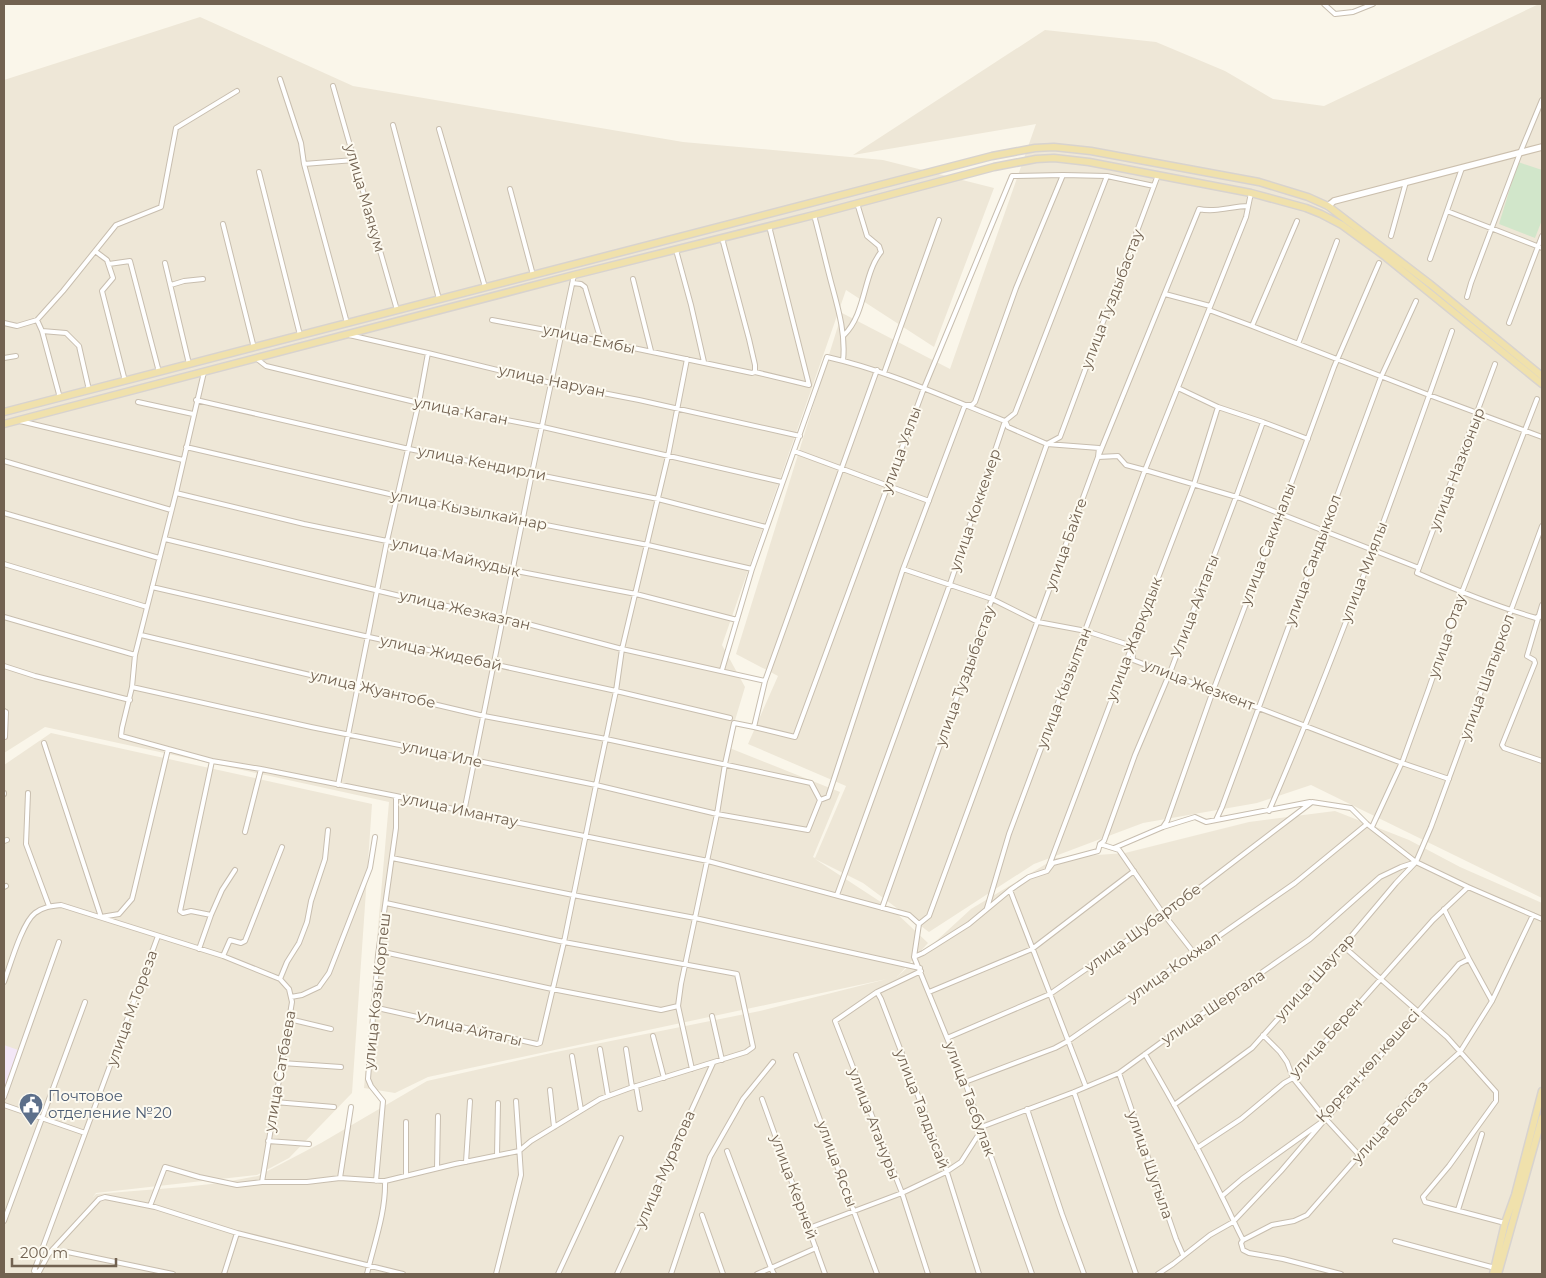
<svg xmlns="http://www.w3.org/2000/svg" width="1546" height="1278" font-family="Montserrat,sans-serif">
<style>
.residential{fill:#eee7d7}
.education{fill:#f3e7f7}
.green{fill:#d1e6ca}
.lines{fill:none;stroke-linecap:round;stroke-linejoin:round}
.street-casing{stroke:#c8beaf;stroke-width:6}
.secondary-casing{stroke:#cbbfad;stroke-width:8}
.primary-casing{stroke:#d8d3ce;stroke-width:9}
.street{stroke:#fff;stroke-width:4}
.secondary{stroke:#fff;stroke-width:5.5}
.primary{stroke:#f0e1ac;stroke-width:6}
.labels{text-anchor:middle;stroke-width:4;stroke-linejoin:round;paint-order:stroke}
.street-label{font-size:15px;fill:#726251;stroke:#fdfaf0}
.service-label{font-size:15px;fill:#4e5e75;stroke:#fdfaf0;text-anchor:start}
</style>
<rect width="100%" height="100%" fill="#faf6ea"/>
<path class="residential" d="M1539 4H1542V898L1311 785 1257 803 1143 823 1034 864 929 932 863 883 815 859 893 910 928 943 897 977 971 909 1056 858 1125 853 1249 822 1335 811 1409 840 1460 867 1542 903V1274H36L50 1250 63 1233 32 1274H4V765L51 733 372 804 352 1093 289 1158 257 1175 96 1193 93 1197 96 1194 184 1187 220 1183 258 1176 321 1143 427 1081 551 1053 760 1011 887 979 428 1077 395 1093 364 1088 389 802 45 727 4 753V80L200 17 353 86 683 142 883 160 994 188 934 347 846 290 722 645 745 687 727 747 840 792 813 857 815 858 846 786 748 744 778 676 736 654 842 313 950 369 1036 124 853 155 1045 30 1156 42 1225 71 1273 99 1324 106Z"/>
<path class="education" d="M4 1045 21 1051 4 1096Z"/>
<path class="green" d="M1518 162 1542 170V220L1535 238 1499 224Z"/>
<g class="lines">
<defs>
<path id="street" d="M1324 4 1335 14 1353 12 1373 4
M280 79 301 143 304 164 347 323
M333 86 397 310
M393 125 439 299
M439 129 485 287
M304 164 354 160
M259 172 300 335
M510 189 533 275
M1251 193 1246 217 1145 470 1240 498 1419 568
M1447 211 1542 248
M814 215C820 237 825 259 831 282 838 308 846 334 843 361
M1297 221 1252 326 1429 395 1542 437
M223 224 254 348
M769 226 809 385
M1391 236 1406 182
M676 250 691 305 704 362
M95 251 107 260 113 278 102 291 125 381
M1430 259 1462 168
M165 263 189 364
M109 264 130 261 159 372
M633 279 651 351
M573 283 581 284 585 287 601 341
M171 285 184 281 203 279
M1165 294 1210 306
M1467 297 1471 283 1520 153 1542 100
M1209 310 1252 326
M37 320 42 331 60 398
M492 320 562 333 752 373 755 372V365L749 339 722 238
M4 323 17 326 37 320 63 291 116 225 161 207 176 128 237 91
M1509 323 1542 236
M42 331 66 333 79 346 89 390
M844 335C866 314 863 274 881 252L879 246 867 236 857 203
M1298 344 1337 241
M428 353 551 383 639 400 800 436
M4 358 16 356
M257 359 266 366 419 403 543 427 782 482
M687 359 668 456 622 649 616 691 596 785 717 814 681 984 678 1006 692 1069
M1495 364 1417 573C1456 590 1495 606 1536 618L1539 616 1542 617
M877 370 765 681 754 727 734 723 725 764 717 814 808 830 820 800 828 797 903 569 965 405
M755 372 809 385
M884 373 939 220
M1178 388 1218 407 1263 422 1308 439
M196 400 409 449 658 499 766 527
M138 402 193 414
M967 405H972L975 402 1016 288 1063 175 1107 176
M20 421 183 460
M186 447 398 496 648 545 752 569
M794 451 929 501
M4 461 171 510
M176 493 304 524 387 541 511 570 636 594 737 620
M4 513 159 558
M165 539 404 597 509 619 622 649 765 681
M4 564 147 607
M903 569 992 599 1038 622 1086 631 1132 646 1133 660 1402 763 1449 779
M152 587 369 637 616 691 730 718
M1542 605 1527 656 1534 660 1535 663 1502 745 1504 748 1542 761
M4 617 135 655
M141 635 484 716 606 739 811 783 820 800
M4 666 35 676 130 700
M722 670 752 569 827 357C889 371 946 398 1005 421L1008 427 1047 444 1060 437 1158 175
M132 687 311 727 596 785 564 942 540 1043 537 1044 373 1007
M4 711 6 712 5 737H4
M754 727 795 737 924 388 1012 176 1063 175
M44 743 101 917 119 914 132 899 134 891 168 749 121 736 122 728 132 687 135 655 176 493 204 372
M168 749 212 761 180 911 183 913 191 911 211 915
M212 761 261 769 396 796 480 815 708 861 909 915 919 924
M338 785 387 541 420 397 428 353 349 335
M28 793 26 844 49 906
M4 794V793
M1269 811C1337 654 1395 492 1452 331
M464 812 532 473 574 275
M1216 820 1222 807 1381 377 1416 301
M1163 827 1167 821 1214 688 1280 514 1334 367 1379 263
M1372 827 1403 760 1429 688 1462 592 1537 399
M245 832 261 769
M4 841 7 840
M1100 844 1104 841 1135 755 1171 670 1236 497 1263 422
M1114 848 1163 827 1195 817 1206 822 1310 802
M392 858 573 895 695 918 920 968
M1047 871 1132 646 1194 484 1218 407
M4 887 6 886
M1010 890 1086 1087
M837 895 950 584 1005 421 1015 413 1107 176 1154 186
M882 908 1047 444 1099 448 1098 457 1118 456 1126 465 1145 470 1009 834 987 908
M1444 909 1469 959
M919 924 929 916 1098 457 1199 209C1215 213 1232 206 1248 206
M919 924 914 957 965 1082 1032 1274
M1343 946 1447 1037 1496 1092V1101L1449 1166 1423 1197 1425 1202 1505 1223
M199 949 211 915 222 890 235 870
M379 951 552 989 661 1010 678 1006
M223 956 230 940 241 943 245 941 282 847
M914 957 923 953 969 924 1010 890 1029 877 1047 871 1053 863 1098 851 1100 844 1119 850 1162 912 1194 953
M921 971 877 992 881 999 945 1166 979 1274
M280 979 287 962 299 943 307 922 311 901 325 859 328 830
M4 982C10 966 22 923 35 913 43 907 51 906 61 905L223 956 280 979 289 989 292 1002 262 1182
M877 992 835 1021 902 1193 928 1274
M929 992 1032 949 1134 871
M291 997 302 995 319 987 329 973 370 868 375 837
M712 1016 722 1060
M289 1019 331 1029
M1263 1035 1280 1052 1287 1062 1293 1078 1326 1119 1359 1155
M653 1036 664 1078
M947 1038 1050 994 1164 915 1312 802 1351 808 1367 824 1416 862 1468 887 1542 919
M600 1049 608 1096
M626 1049 632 1087
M1145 1054C1172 1100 1198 1147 1221 1195 1229 1210 1235 1225 1243 1240L1241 1243 1243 1250 1249 1253 1283 1259 1341 1274
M796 1055 877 1274
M572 1056 581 1110
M282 1063 341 1067
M1119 1073 1176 1239 1183 1255
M965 1082 1055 1048 1068 1041 1295 883 1367 824
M636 1086 640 1109
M550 1090 554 1127
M1074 1092 1136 1274
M4 1097 59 942
M762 1099 825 1274
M275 1102 334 1107
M4 1105 85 1133
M1174 1105 1252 1048 1343 946 1396 883 1416 862 1431 827 1542 526
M1027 1109 1062 1214 1084 1274
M268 1141 309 1144
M1197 1148 1241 1119 1284 1083 1293 1078 1433 920 1468 887
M727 1151 771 1268 816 1248
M497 1155 498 1103
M466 1162 470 1101
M437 1168 438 1116
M406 1176V1122
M340 1178 351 1107
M376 1181 383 1101 371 1086 368 1079 378 955 396 828V796
M1222 1196 1242 1179 1326 1119 1459 964 1469 959 1492 1001
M150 1206 165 1167 199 1177 237 1185 262 1182H307L340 1178 385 1181 455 1164 519 1151 531 1141 600 1099 630 1088 746 1052 753 1047 737 974 564 942 386 903
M1458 1210 1482 1134
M702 1215 723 1274
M4 1221 85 1002
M809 1228 902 1193 946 1172 961 1162 984 1126 1074 1092 1119 1073 1163 1041 1310 939 1380 877 1401 867 1416 862
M1243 1240 1272 1225 1294 1221 1307 1215 1411 1096 1460 1052 1492 1001 1533 915
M1395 1241 1495 1268
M53 1249 173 1274
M39 1272 34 1271 158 936
M38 1274 48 1255 53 1249 99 1199 105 1197 155 1207 237 1233 403 1274
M224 1274 237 1233
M367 1274C374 1244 386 1212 385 1181
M496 1274 521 1175 516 1101
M558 1274 621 1138
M617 1274 713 1063
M671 1274 710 1157 743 1099 773 1062
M757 1274 771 1268 774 1274
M1158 1274 1173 1264 1210 1235 1233 1222 1281 1171 1322 1123"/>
<path id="secondary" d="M1328 206 1334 201 1542 147"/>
<path id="primary" d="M4 412 992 156 1035 148 1054 147 1091 151 1259 182 1308 197 1328 206 1430 284 1542 376
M4 424 574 275 814 215 994 167 1036 159 1054 158 1089 162 1251 193 1306 208 1321 214 1342 225 1383 255 1542 384
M1493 1274 1505 1223 1515 1195 1542 1091
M1498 1274 1542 1118"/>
</defs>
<use href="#street" class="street-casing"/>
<use href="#secondary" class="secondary-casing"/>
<use href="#primary" class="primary-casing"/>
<use href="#street" class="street"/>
<use href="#secondary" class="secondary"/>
<use href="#primary" class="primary"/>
</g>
<defs>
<symbol id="civic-pin" viewBox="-11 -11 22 30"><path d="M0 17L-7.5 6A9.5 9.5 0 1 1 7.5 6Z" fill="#5c6f8a" stroke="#fdfaf0"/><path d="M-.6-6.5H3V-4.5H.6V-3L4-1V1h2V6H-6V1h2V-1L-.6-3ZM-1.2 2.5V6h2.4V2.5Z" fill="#fff"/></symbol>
</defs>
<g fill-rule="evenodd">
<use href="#civic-pin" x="17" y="1091" width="28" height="38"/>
</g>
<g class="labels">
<g class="street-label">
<text transform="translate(365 198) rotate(74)" y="5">улица Маякум</text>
<text transform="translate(1112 299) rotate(-69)" y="5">улица Туздыбастау</text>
<text transform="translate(589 339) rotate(12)" y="5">улица Ембы</text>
<text transform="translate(552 381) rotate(12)" y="5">улица Наруан</text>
<text transform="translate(461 411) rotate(11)" y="5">улица Каган</text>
<text transform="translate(901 450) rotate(-70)" y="5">улица Уялы</text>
<text transform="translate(482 463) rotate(11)" y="5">улица Кендирли</text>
<text transform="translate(1457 469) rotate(-69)" y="5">улица Назконыр</text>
<text transform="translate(469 510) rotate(11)" y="5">улица Кызылкайнар</text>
<text transform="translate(975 510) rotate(-71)" y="5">улица Коккемер</text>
<text transform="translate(1066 544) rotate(-70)" y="5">улица Байге</text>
<text transform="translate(1268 544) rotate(-69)" y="5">улица Сакиналы</text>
<text transform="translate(456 557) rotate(13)" y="5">улица Майкудык</text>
<text transform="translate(1313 560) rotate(-70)" y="5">улица Сандыккол</text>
<text transform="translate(1364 572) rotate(-69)" y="5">улица Миялы</text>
<text transform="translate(1195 606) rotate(-69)" y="5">Улица Айтагы</text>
<text transform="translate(465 610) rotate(13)" y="5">улица Жезказган</text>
<text transform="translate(1447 636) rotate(-71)" y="5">улица Отау</text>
<text transform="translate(1134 639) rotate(-69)" y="5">улица Жаркудык</text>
<text transform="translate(441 653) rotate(12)" y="5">улица Жидебай</text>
<text transform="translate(965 676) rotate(-70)" y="5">улица Туздыбастау</text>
<text transform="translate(1487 677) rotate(-70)" y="5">улица Шатыркол</text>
<text transform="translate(1199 685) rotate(21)" y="5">улица Жезкент</text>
<text transform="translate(1064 688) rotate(-69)" y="5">улица Кызылтан</text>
<text transform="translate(373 689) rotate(13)" y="5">улица Жуантобе</text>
<text transform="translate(442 754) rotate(12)" y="5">улица Иле</text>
<text transform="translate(460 810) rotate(12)" y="5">улица Имантау</text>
<text transform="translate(1143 928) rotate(-36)" y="5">улица Шубартобе</text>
<text transform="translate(1174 967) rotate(-35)" y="5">улица Кокжал</text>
<text transform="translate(1315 977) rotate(-48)" y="5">улица Шаугар</text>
<text transform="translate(377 991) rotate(-84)" y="5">улица Козы Корпеш</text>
<text transform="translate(1213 1007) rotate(-34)" y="5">улица Шергала</text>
<text transform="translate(132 1008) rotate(-70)" y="5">улица М.Тореза</text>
<text transform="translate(469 1029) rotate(13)" y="5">Улица Айтагы</text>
<text transform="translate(1326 1038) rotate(-48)" y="5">улица Берен</text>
<text transform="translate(1368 1066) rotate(-48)" y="5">Қорған көл көшесі</text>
<text transform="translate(280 1071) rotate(-80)" y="5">улица Сатбаева</text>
<text transform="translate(970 1099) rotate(70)" y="5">улица Тасбулак</text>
<text transform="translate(922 1109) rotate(69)" y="5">улица Талдысай</text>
<text transform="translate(1390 1122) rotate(-48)" y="5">улица Белсаз</text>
<text transform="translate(874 1124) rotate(69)" y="5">улица Атануры</text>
<text transform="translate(837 1164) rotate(70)" y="5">улица Яссы</text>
<text transform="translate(1150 1165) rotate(71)" y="5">улица Шугыла</text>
<text transform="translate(665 1169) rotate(-66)" y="5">улица Муратова</text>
<text transform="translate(794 1187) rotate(70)" y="5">улица Керней</text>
</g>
<g class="service-label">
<text x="48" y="1101">Почтовое<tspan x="48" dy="17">отделение №20</tspan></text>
</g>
</g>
<rect width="1546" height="1278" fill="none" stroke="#726251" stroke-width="10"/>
<path d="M12 1258v8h104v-8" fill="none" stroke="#726251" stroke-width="2.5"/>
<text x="20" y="1258" font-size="15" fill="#726251" stroke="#fdfaf0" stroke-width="4" paint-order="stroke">200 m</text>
</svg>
